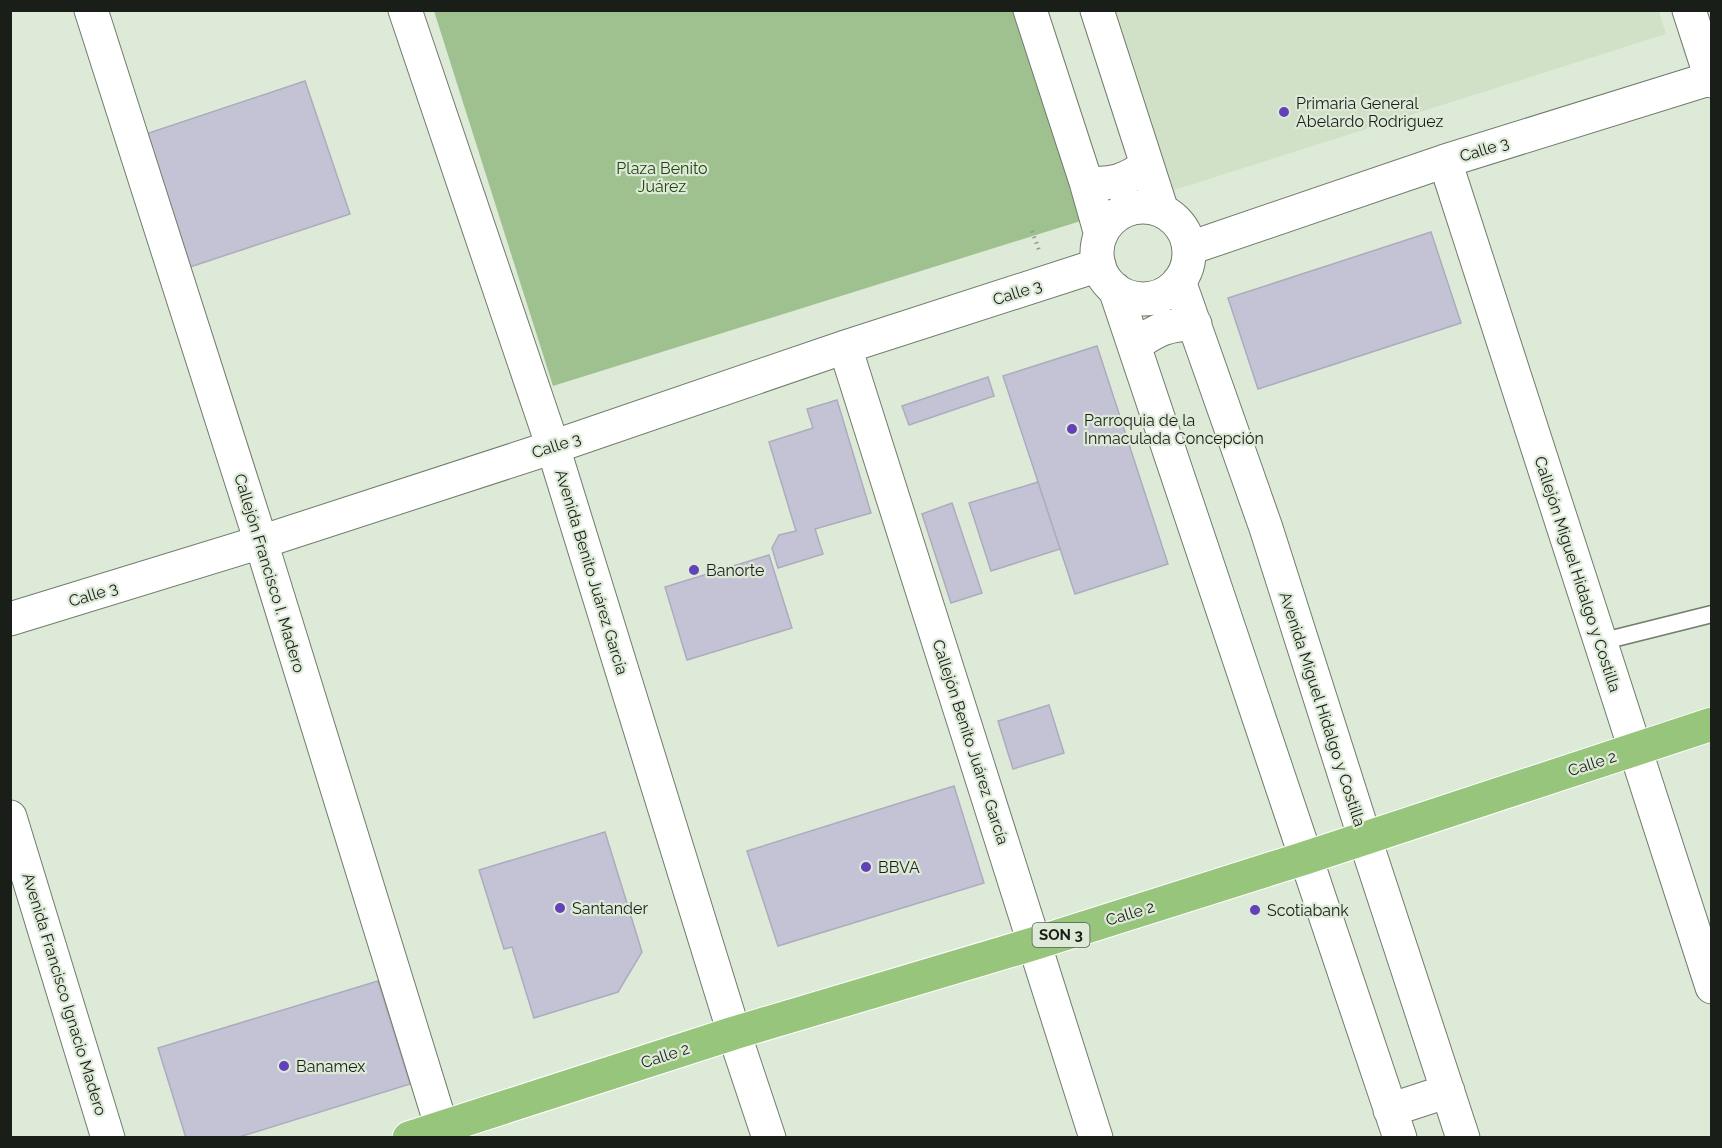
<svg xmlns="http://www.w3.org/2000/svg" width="1722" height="1148" font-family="Raleway,sans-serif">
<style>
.built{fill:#d0e1c8}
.green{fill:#9fc190}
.building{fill:#c4c2d5;stroke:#aeabbf;stroke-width:1.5}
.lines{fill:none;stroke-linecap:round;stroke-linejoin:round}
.lane-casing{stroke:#707c6c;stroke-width:19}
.street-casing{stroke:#707c6c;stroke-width:35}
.secondary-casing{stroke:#707c6c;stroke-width:35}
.primary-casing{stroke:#fff;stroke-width:35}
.path{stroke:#91998c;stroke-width:4;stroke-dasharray:1.5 4.5;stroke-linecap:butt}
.lane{stroke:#fff;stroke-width:16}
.street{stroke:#fff;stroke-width:33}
.secondary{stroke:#fff;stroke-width:33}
.primary{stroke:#98c57c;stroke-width:33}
.poi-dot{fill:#6341b9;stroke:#deead8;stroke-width:2}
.labels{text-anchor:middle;stroke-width:4.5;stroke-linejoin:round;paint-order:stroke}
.shield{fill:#deead8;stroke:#555b52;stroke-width:1.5}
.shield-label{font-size:15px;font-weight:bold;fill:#1a1e18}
.poi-label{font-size:16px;fill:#1a1e18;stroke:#deead8;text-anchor:start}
.street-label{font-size:16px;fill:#1a1e18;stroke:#deead8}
.park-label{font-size:16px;fill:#234410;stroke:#deead8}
</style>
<rect width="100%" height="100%" fill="#deead8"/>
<path class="built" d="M1659 11 1666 34 1174 190 1116 11Z"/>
<path class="green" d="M434 11H1021L1087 219 553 386Z"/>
<path class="building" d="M305 81 350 214 190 267 146 134Z
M1431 232 1461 323 1258 389 1228 298Z
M1097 346 1168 564 1075 594 1003 376Z
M988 377 994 396 909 425 902 406Z
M837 400 871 513 815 529 823 554 778 568 772 548 779 535 796 531 769 442 813 428 807 409Z
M1038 482 1060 549 991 571 969 503Z
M952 503 982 593 951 603 922 514Z
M769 555 792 628 687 660 665 587Z
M1049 705 1064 753 1013 769 998 721Z
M954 786 984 883 778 946 747 851Z
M605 832 642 952 618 992 534 1018 512 947 504 949 479 870Z
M378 981 410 1084 236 1138H186L158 1048Z"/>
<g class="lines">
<defs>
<path id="lane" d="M1600 642 1712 614"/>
<path id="street" d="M91 10 261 542 445 1138
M1445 161 1712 987
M1190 248 1445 161 1712 78
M845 347 1096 1138
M10 619 261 542 553 447 845 347 1099 265
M10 817 108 1138"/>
<path id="secondary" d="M405 10 553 447 734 1033 769 1138
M1030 10 1086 182 1101 235
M1097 10 1162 211
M1689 10 1712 81
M1086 182C1111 186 1126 180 1146 166
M1097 253a46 46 0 1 1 92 0a46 46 0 1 1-92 0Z
M1179 281 1266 528 1365 839 1463 1138
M1115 289 1400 1138
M1135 345C1156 330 1168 324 1195 324
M1390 1110 1448 1091"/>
<path id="primary" d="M409 1138 734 1033 1036 943 1305 858 1712 724"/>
</defs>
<use href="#lane" class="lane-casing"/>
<use href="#street" class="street-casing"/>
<use href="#secondary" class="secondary-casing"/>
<use href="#primary" class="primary-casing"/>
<path class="path" d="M1032 231 1039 250"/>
<use href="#lane" class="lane"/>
<use href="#street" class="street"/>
<use href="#secondary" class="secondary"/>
<use href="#primary" class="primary"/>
</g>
<g class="poi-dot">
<circle cx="1284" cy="112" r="6"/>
<circle cx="1072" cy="429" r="6"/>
<circle cx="694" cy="570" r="6"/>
<circle cx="866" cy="867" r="6"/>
<circle cx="560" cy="908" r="6"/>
<circle cx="1255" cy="910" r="6"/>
<circle cx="284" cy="1066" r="6"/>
</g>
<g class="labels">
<rect class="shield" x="1032.5" y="923" width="57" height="24" rx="4.5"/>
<g class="shield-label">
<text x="1061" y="940">SON 3</text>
</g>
<g class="poi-label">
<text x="1296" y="109">Primaria General<tspan x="1296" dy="18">Abelardo Rodriguez</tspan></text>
<text x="1084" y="426">Parroquia de la<tspan x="1084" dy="18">Inmaculada Concepción</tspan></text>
<text x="706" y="576">Banorte</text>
<text x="878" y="873">BBVA</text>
<text x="572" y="914">Santander</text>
<text x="1267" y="916">Scotiabank</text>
<text x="296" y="1072">Banamex</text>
</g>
<g class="street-label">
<text transform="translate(1484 149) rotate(-17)" y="6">Calle 3</text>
<text transform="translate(1017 292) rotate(-18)" y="6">Calle 3</text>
<text transform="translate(556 445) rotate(-18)" y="6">Calle 3</text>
<text transform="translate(592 572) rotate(73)" y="6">Avenida Benito Juárez García</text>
<text transform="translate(270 573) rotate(73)" y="6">Callejón Francisco I. Madero</text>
<text transform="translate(1578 574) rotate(72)" y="6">Callejón Miguel Hidalgo y Costilla</text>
<text transform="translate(93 594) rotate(-17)" y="6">Calle 3</text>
<text transform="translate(1323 709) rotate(72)" y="6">Avenida Miguel Hidalgo y Costilla</text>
<text transform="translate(971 742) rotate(72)" y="6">Callejón Benito Juárez García</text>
<text transform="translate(1592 763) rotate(-18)" y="6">Calle 2</text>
<text transform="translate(1130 913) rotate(-17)" y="6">Calle 2</text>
<text transform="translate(65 994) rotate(73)" y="6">Avenida Francisco Ignacio Madero</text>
<text transform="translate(665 1055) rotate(-18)" y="6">Calle 2</text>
</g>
<g class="park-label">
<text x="662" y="174">Plaza Benito<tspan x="662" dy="18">Juárez</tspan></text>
</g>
</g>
<rect width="1722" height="1148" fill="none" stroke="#1a1e18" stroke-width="24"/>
</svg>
